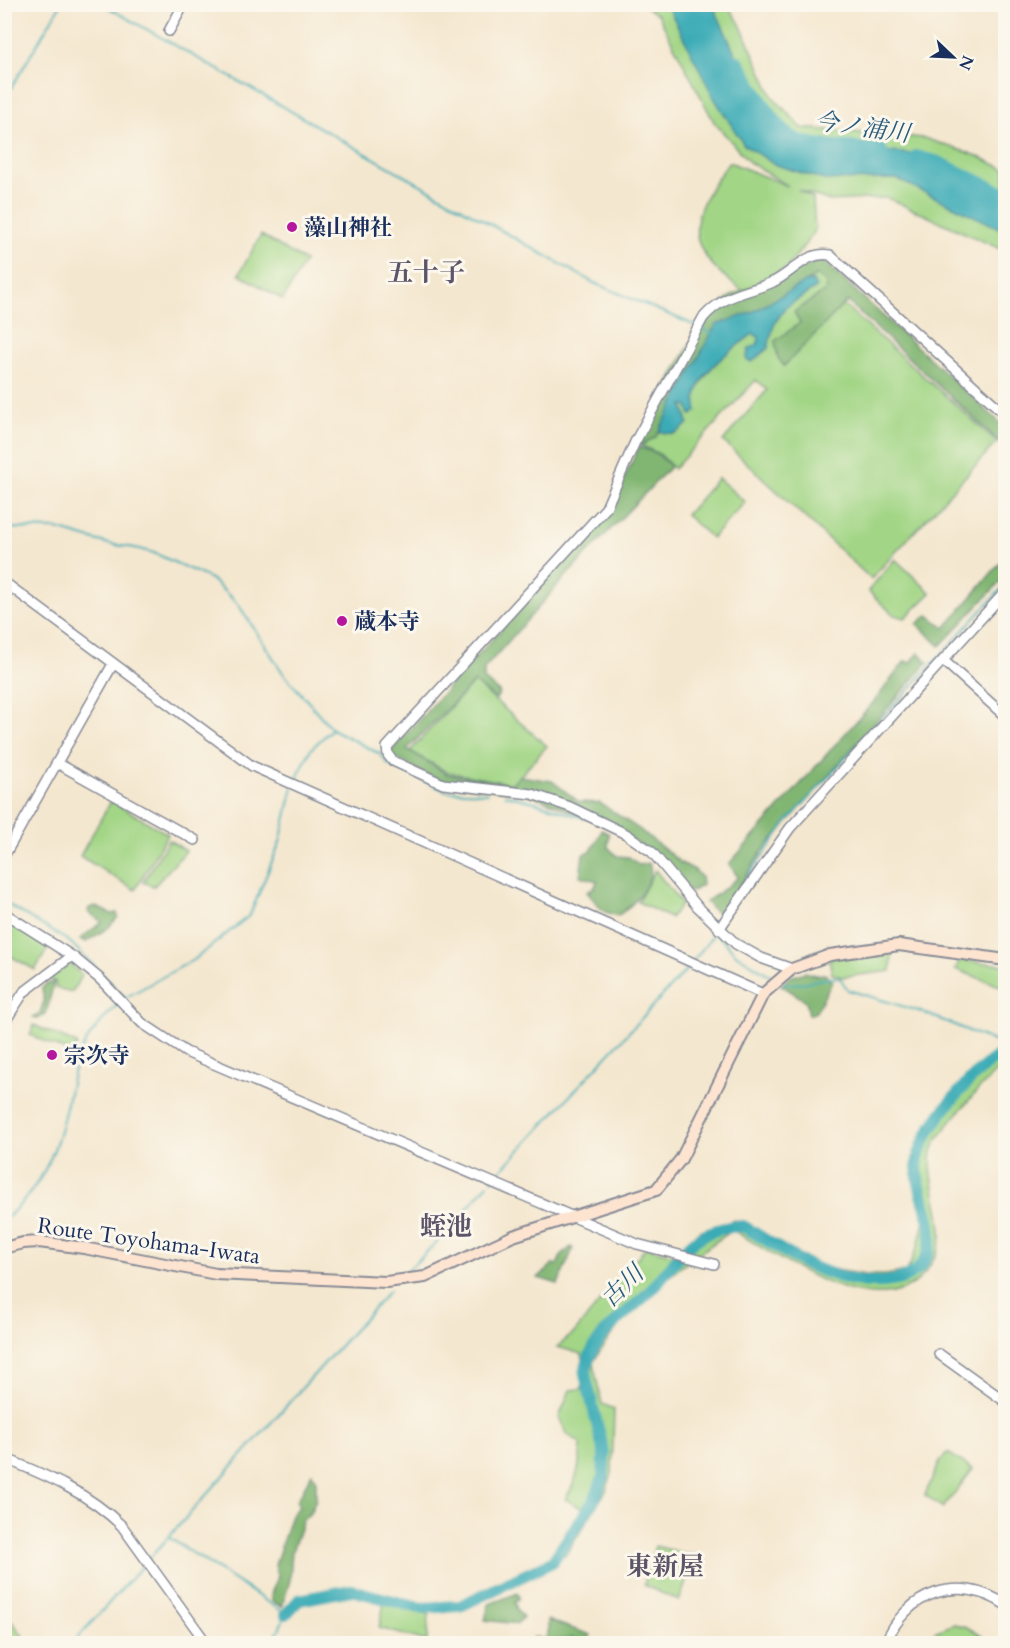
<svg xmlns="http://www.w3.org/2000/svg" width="1010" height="1648" font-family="Cardo,'Noto Serif JP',serif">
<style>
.green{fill:#a2d585;stroke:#5e8272;stroke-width:1.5}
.forest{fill:#81b672;stroke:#4e7268;stroke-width:1.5}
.water{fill:#3babb6;stroke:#2b6d8a;stroke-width:1.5}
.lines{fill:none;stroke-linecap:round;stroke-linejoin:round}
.stream{stroke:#3babb6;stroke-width:2}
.river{stroke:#3babb6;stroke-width:12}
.tertiary-casing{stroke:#888b96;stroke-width:12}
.secondary-casing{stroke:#888b96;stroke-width:14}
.tertiary{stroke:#fff;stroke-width:9}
.secondary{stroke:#fde4d1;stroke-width:10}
.poi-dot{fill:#b5179e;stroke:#fbf7ec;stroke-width:2}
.labels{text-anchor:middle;stroke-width:6;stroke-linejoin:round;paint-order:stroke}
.poi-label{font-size:22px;font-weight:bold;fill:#1b2f5e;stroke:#fbf7ec;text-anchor:start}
.street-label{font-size:22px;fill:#1b2f5e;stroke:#fbf7ec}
.water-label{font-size:24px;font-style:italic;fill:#265a7d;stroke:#fbf7ec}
.quarter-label{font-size:26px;font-weight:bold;fill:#5c5468;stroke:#fbf7ec}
</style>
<rect width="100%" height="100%" fill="#fbf7ec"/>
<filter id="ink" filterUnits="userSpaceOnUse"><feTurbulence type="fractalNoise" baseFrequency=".0167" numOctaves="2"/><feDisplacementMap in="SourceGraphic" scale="12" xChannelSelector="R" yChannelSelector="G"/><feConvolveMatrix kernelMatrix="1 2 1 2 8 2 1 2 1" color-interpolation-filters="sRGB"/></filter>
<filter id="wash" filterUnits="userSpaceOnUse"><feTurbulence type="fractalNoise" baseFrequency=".008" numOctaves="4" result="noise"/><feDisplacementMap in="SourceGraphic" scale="24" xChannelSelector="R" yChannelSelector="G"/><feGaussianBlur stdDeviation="1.35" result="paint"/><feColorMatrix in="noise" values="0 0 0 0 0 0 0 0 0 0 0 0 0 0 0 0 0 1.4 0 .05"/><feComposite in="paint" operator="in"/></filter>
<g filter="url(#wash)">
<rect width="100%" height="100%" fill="#f4e7cf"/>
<path class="green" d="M643 5H727L739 22 773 97 802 128 924 138 975 155 1005 169V251L887 198 830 201 798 190 813 198 815 231 788 267 743 291C681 247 686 219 729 162L788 186 749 162 714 122 658 15Z
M261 235 305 261 283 300 239 274Z
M817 274 847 301 844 305 997 442 871 579 723 441 767 390 756 380 674 469 661 455 641 445 659 431C673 436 678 434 688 423L683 405 694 399C706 366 726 353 753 334L760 337 752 361 767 349 774 324 786 307 816 288 813 281 805 282Z
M718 478 745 502 712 538 686 515Z
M895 559 931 593 905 618 894 615 868 591Z
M474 682 547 746 513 784 447 772 410 751Z
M111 801 168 834 135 890 80 856Z
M169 840 186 851 154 886 143 882Z
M655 870 682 904 670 918 638 902Z
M5 921 49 947 35 970 5 953Z
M892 951 891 971 842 977 832 974 829 958Z
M960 960 1005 965V988L955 969Z
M70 964 82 975 72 992 56 988 55 981 49 979Z
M34 1025 77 1044 73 1054 30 1035Z
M1005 1045V1064C990 1075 941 1130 934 1146 924 1169 943 1212 941 1237 940 1249 932 1264 924 1274 878 1329 779 1258 733 1230 680 1265 624 1307 593 1363L602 1404 614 1409 612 1473 606 1491 565 1556 555 1550 583 1509 565 1499C577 1481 580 1466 581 1444L568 1435 559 1418 570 1390 582 1389V1354L557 1347 574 1333 646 1247 675 1255 699 1231 735 1220 825 1268 865 1275H886L907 1271 918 1246 924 1221 918 1167 933 1128 975 1069Z
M948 1453 973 1469 943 1508 925 1495 940 1461Z
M655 1546 696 1556 679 1601 644 1585Z
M384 1603 429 1614 427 1641 379 1628Z
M4 1612H5L28 1643H5Z
M954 1624 967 1627 993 1643H928L934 1632Z"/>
<path class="forest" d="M823 261 1006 428 1005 447 847 301 784 366 778 358 775 341 800 323 794 312 825 291 826 283 817 275 759 310 716 325 656 437 641 445 638 442C661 401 694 320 733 295 744 288 760 288 772 282 790 275 804 264 823 261Z
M639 447 656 453 671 466 567 575 484 669V679L500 693 496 699 474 682 407 749 447 774 511 784 520 776 552 781 579 802 600 803 639 829 683 864 695 870 701 877 702 885 691 892 649 850 615 829 532 795 442 783 388 754 609 511Z
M1005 557V577L940 646 917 624 928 615 945 628Z
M919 653 928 662 765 848 719 915 706 902C717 893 728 888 738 877L729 864 877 698 905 661 910 663Z
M602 830 609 834 608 847 617 856 629 857 639 865 649 863C657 882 631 907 617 916L603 911 587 892 595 887 597 881 580 876 583 854 591 851Z
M94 906 112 914 117 913 118 917 108 928 86 942 80 939 102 922 88 912 89 908Z
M805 972 815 975 825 974 832 982 816 1012 809 1015 806 1001 781 985 790 977Z
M54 982 46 1014 38 1019 33 1017 40 1013 44 1001 42 988 46 984Z
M571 1247 573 1249 558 1284 538 1278 553 1264 557 1265 561 1256Z
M312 1473 316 1481V1499L310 1513 303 1520 292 1551 290 1580 282 1607 272 1601 271 1594 278 1576 275 1565 291 1515 299 1507 297 1501Z
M518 1593 519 1598 515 1602 517 1611 523 1617 517 1624 485 1620 489 1604Z
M548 1620 591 1635 585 1643 573 1638 556 1641 555 1643H529L534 1637 540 1638 543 1643 548 1633Z"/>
<path class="water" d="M667 5H713C733 47 762 129 811 143L921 155 1005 194V231L897 179 824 180 776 165 744 145 714 98Z
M813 281 816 288 786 307 774 324 768 348 752 362 746 359 749 349 758 344 759 337 753 334C730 351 688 377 697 411L691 415 687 405H683L688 423C678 434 673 436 659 431L716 325 753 312 805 282Z"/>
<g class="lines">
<path class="stream" d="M102 4 594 283 694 325
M4 100 61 4
M700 328 713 334
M4 528 57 529 109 544 135 548 154 553 211 579 238 604 283 673 332 729 380 754 388 764 446 791 487 793
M295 782 311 749 332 729
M505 795 535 802 586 819
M643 851 652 859
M4 902 70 942 125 997
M696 912 737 955 776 979
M717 920 786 823 1006 584
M693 961 715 933
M783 983C804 987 820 976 840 978L848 990 922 1012 1006 1046
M123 999 195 959 250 915 280 842 293 787
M492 1180 690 966
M4 1220C46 1184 59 1145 69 1093 72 1080 73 1069 78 1057 87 1036 103 1019 119 1003
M405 1273 443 1236 488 1184
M168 1537 286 1614 272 1644
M149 1559 389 1291
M72 1644 145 1563"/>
<path class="river" d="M738 61C752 82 774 129 797 139 819 148 856 146 881 150
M916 156 936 161 1006 194
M286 1614 299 1600 351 1590 420 1608 460 1606 552 1562 594 1500 603 1478 604 1453 585 1374C590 1333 627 1316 652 1289 667 1272 680 1251 699 1238 711 1230 729 1226 743 1226 769 1241 795 1261 823 1271 857 1285 922 1295 930 1244 935 1215 913 1188 918 1159 925 1124 976 1069 1006 1050"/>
</g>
</g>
<g filter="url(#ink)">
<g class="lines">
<defs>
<path id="tertiary" d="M169 31 184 4
M4 582 252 766 763 994
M943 660 1006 717
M57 763 195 840
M4 856 113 664
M4 913 72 956 100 979 142 1023 186 1052 637 1244 714 1264
M719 929 790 828 1006 591
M792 969 761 958 736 944 697 906 652 852 626 834 570 807 532 794 443 784 393 761 388 755 387 747 606 508 635 442 703 318C725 293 745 294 773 282 794 272 806 251 830 255L1006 415
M4 1023 24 992 72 956
M939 1354 1006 1402
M4 1458C48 1476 88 1493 122 1526L207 1644
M885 1644C906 1592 958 1573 1006 1605"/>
<path id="secondary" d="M4 1248 23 1243 39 1242 84 1248 216 1274 386 1282 425 1277 513 1236 656 1190 681 1159 763 994 792 969 830 955 899 945 1006 960"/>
</defs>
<use href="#tertiary" class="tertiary-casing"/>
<use href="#secondary" class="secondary-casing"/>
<use href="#tertiary" class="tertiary"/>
<use href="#secondary" class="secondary"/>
</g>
</g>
<g class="poi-dot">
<circle cx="292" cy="227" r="6"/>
<circle cx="342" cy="621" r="6"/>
<circle cx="52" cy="1055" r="6"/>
</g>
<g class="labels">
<g class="poi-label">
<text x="304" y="235">藻山神社</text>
<text x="354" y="629">蔵本寺</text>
<text x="64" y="1063">宗次寺</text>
</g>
<g class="street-label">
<text transform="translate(149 1240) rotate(8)" y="8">Route Toyohama-Iwata</text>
</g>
<g class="water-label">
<text transform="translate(862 127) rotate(8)" y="8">今ノ浦川</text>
<text transform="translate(622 1286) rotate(-44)" y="8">古川</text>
</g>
<g class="quarter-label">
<text x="426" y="281">五十子</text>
<text x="446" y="1235">蛭池</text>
<text x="665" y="1575">東新屋</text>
</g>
</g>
<rect width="1010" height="1648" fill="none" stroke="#fbf7ec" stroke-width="24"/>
<g transform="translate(953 57) rotate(113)" stroke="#fbf7ec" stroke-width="4.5" paint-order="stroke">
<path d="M0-4.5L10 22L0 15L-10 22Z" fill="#1b2f5e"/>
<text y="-9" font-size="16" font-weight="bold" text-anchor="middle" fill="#1b2f5e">N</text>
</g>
</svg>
